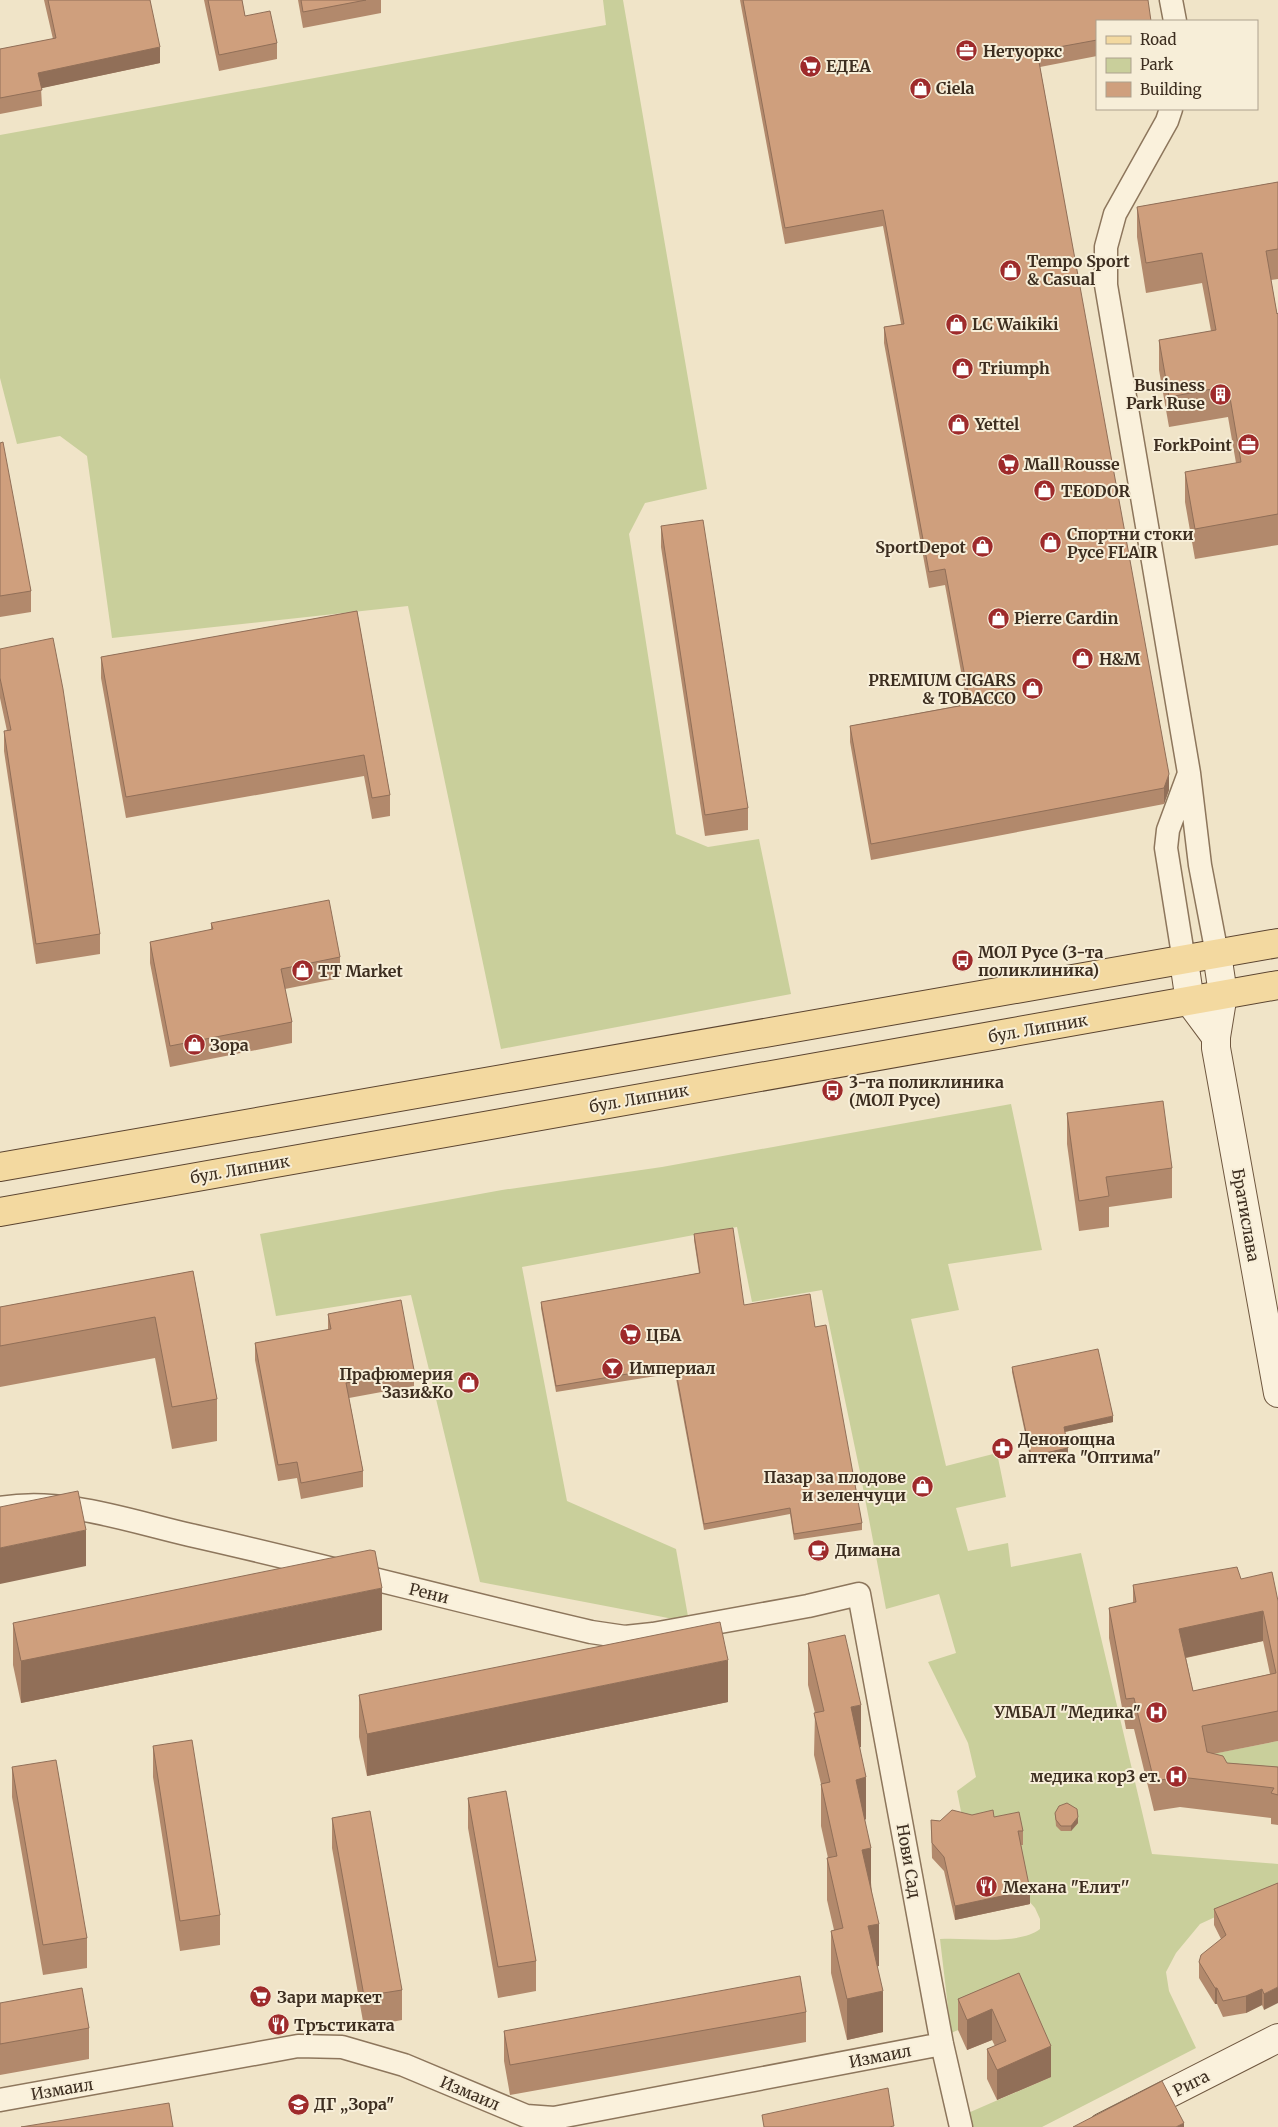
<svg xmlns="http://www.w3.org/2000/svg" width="1278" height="2127" font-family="Merriweather,serif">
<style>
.green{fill:#c9cf9b}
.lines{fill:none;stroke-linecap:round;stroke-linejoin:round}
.street-casing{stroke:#8d765c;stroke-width:25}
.secondary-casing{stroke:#6f573f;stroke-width:30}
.primary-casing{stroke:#5b4430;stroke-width:30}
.street{stroke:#faf1dc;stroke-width:22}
.secondary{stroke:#faf1dc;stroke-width:28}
.primary{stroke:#f3d9a0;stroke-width:28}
.wall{fill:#b2896c;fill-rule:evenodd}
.shaded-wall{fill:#916f58}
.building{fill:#cf9f7d;stroke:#916f58;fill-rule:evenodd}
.labels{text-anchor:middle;stroke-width:4;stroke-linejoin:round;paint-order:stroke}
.poi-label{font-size:16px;font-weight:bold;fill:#3d2e20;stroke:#f7eed8;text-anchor:start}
.street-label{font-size:16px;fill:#3d2e20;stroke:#f7eed8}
</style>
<rect width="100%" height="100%" fill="#f0e4c8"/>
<path class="green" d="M603 0H623L707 489 645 503 629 534 676 834 708 847 759 839 791 994 501 1049 408 606 112 638 87 456 60 436 17 444 0 378V135L606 25Z
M1011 1104 1042 1250 948 1264 959 1310 911 1319 946 1466 997 1453 1006 1497 956 1508 968 1551 1008 1543 1011 1567 1081 1553 1152 1854 1278 1864V1888L1200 1924 1176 1953 1166 1972 1169 1991 1196 2048 1042 2127H972L968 2113 1051 2077 1019 2004 951 2033 940 1939C968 1937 1018 1946 1040 1929V1919L1035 1908 964 1827 957 1791 976 1777 968 1743 928 1662 956 1653 939 1594 886 1609 860 1472 822 1290 752 1302 737 1227 522 1267 567 1501 676 1549 689 1622 480 1582 411 1295 276 1316 260 1234 502 1190 662 1167Z
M1278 1741V1798L1202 1756Z"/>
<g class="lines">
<defs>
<path id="street" d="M1171 0 1175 21
M1171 109 1167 121 1115 214 1106 247V285L1189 773 1200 865 1217 954
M1184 961 1166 848 1168 830 1188 776
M0 1508C63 1497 129 1521 190 1535 324 1565 457 1601 591 1632L625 1637 653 1634 808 1606 859 1594 942 2044 961 2127
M0 2100 298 2046 342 2047 404 2065 526 2116 554 2118 942 2044"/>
<path id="secondary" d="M1217 954 1223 994 1216 1037V1048L1278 1393
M1184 961 1190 1002 1216 1037
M1103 2127 1278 2038"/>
<path id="primary" d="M0 1167 1278 943
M0 1212 1278 985"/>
</defs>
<use href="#street" class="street-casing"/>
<use href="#secondary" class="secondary-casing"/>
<use href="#primary" class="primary-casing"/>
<use href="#street" class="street"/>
<use href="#secondary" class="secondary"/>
<use href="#primary" class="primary"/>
</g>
<path class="wall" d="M44 0H150L160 63 41 88 42 106 0 114V49L53 39Z
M204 0H242L245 16 277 43V59L219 71Z
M298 0H381V13L303 28Z
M740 0H1148L1097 21V56L1040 67 1169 790 1164 804 871 860 850 742V726L967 704 945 585 929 588 884 343V327L901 324 883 226 785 244Z
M1278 182V279L1271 280 1277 314 1278 313V545L1195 559 1185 502V472L1236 463 1228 417 1169 427 1159 370V340L1211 331 1202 283 1146 293 1137 237V207Z
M0 443 31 591V612L0 617Z
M661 526 748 808V830L705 836 661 547Z
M357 611 390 795V816L372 819 364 776 126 818 101 678V657Z
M0 649 100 934V954L36 964 4 751V731H7L0 698Z
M211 923 340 957V978L285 989 292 1022V1043L170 1067 150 963V942L211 930Z
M1067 1113 1172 1168V1198L1109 1207V1227L1079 1231 1067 1144Z
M694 1234 744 1305 815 1327 862 1523V1530L794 1540 790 1514 704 1530 675 1373 556 1392 541 1308V1302L699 1273 694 1240Z
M193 1271 217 1399V1441L172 1449 155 1358 0 1387V1307Z
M328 1314 414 1370V1386L349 1398 363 1471V1487L301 1499 297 1478 278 1481 255 1360V1343L328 1330Z
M1012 1367 1113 1422 1065 1432 1068 1453 1031 1461 1012 1372Z
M1241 1579 1278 1601V1741L1213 1754 1227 1763 1278 1767V1825L1271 1824V1818L1180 1807 1154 1811 1134 1729H1126L1109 1638V1608L1133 1603V1585ZM1263 1641 1270 1674 1193 1691 1186 1658Z
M13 1623 382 1630 21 1703 13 1665Z
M808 1643 861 1747H860L866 1819 865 1820 879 1966H877L883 2032 847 2040 831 1973V1931L834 1930 827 1900V1858H828L821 1826V1784L814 1755 815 1713 808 1685Z
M359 1695 728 1702 367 1776 359 1737Z
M153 1746 220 1915V1945L180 1951 153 1777Z
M12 1767 87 1938V1968L43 1975 12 1797Z
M468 1798 536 1961V1991L498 1998 468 1828Z
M1055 1813 1078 1823 1071 1831H1061L1056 1826Z
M994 1817 1023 1831V1845H1021L1030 1904 955 1920 944 1871 932 1858 931 1820 940 1821Z
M332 1818 402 1990V2020L364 2027 332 1848Z
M1278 1883 1264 2010 1262 2005 1246 2013 1223 2017 1217 2004H1215L1199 1978V1962L1221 1939 1214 1925V1909Z
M1019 1973 1051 2077 997 2100 987 2079V2049L995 2046 992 2040 967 2050 958 2030V1999Z
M0 2003 89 2028V2059L0 2075Z
M806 2012V2042L510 2095 504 2061V2031Z"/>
<path class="shaded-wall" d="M160 47V63L38 89V73Z
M1169 774V790L1164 804V788Z
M1113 1416V1422L1064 1432V1427Z
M1068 1448V1453L1031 1461V1456Z
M86 1530V1566L0 1584V1548Z
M382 1588V1630L21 1703V1661Z
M1263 1611V1641L1179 1659V1629Z
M728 1660V1702L367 1776V1734Z
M861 1705V1747L851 1749V1707Z
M866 1777V1819L856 1822V1780Z
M1078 1817V1823L1071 1831V1826Z
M871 1848V1890L862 1850Z
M1030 1890V1904L955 1920V1906Z
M879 1924V1966L868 1968V1926Z
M1278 1987V2003L1264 2010V1994Z
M1215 1988H1217V2004H1215Z
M1262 1989V2005L1246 2013V1996Z
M883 1991V2032L847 2040V1999Z
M992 2009V2040L967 2050V2020Z
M1051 2046V2077L997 2100V2070Z
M1184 2123V2127H1176Z"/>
<path class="building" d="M48 0H150L160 47 38 73 42 90 0 98V49L56 38Z
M208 0H242L245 16 270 11 277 43 219 55Z
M301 0H366L303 12Z
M743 0H1148L1151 21H1097V40L1037 51 1169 774 1164 788 871 844 850 726 970 704 945 569 929 572 884 327 904 324 883 210 785 228Z
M1278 182V249L1266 251 1277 314 1278 313V514L1195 529 1185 472 1241 462 1228 386 1169 397 1159 340 1216 330 1202 253 1146 263 1137 207Z
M3 442 31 591 0 596V443Z
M703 520 748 808 705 815 661 526Z
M357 611 390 795 372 798 364 755 126 797 101 657Z
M53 638 63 689 100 934 36 944 4 731 11 730 0 678V649Z
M329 900 340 957 281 969 292 1022 170 1046 150 942 213 929 211 923Z
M1163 1101 1172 1168 1106 1177 1109 1196 1079 1201 1067 1113Z
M733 1228 744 1305 810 1294 815 1327 826 1325 862 1523 794 1534 790 1508 704 1524 675 1366 556 1386 541 1302 700 1273 694 1234Z
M193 1271 217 1399 172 1407 155 1317 0 1346V1307Z
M401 1300 414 1370 346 1383 363 1471 301 1483 297 1462 278 1465 255 1343 331 1329 328 1314Z
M1098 1349 1113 1416 1064 1427 1068 1448 1031 1456 1012 1367Z
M78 1491 86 1530 0 1548V1507Z
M370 1550 375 1551 382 1588 21 1661 13 1623Z
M1237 1567 1241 1579 1272 1572 1278 1601V1711L1202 1726 1207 1752 1223 1756 1227 1763 1278 1767V1795L1271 1793 1274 1788 1180 1777 1154 1781 1134 1698 1126 1699 1109 1608 1136 1602 1133 1585ZM1263 1611 1276 1673 1193 1691 1179 1629Z
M720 1622 728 1660 367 1734 359 1695Z
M845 1635 861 1705 851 1707 866 1777 856 1780 871 1848 862 1850 879 1924 868 1926 883 1991 847 1999 831 1931 843 1928 827 1858 837 1856 821 1784 830 1782 814 1713 824 1711 808 1643Z
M192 1740 220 1915 180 1921 153 1746Z
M56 1760 87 1938 43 1945 12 1767Z
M506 1791 536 1961 498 1967 468 1798Z
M1067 1803 1077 1809 1078 1817 1071 1826H1061L1056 1820 1055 1813 1059 1806Z
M952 1810 972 1815 993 1810 994 1817 1019 1812 1023 1831H1018L1030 1890 955 1906 944 1857 932 1843 931 1820 940 1821Z
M370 1811 402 1990 364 1996 332 1818Z
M1278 1883V1987L1264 1994 1262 1989 1246 1996 1223 2001 1217 1988H1215L1199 1962 1201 1955 1226 1935 1214 1909Z
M1019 1973 1051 2046 997 2070 987 2049 1006 2041 992 2009 967 2020 958 1999Z
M800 1976 806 2012 510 2065 504 2031Z
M82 1988 89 2028 0 2044V2003Z
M1162 2081 1184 2123 1176 2127H1073Z
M888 2088 894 2126 889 2127H764L762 2115Z
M169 2103 173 2127H21Z"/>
<defs>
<symbol id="office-disc" viewBox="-11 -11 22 22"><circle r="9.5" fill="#9e2a2b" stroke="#f7eed8"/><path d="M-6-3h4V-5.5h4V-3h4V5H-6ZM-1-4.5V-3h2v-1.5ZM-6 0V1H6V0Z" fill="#fff"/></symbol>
<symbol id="supermarket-disc" viewBox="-11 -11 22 22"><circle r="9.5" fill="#9e2a2b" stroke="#f7eed8"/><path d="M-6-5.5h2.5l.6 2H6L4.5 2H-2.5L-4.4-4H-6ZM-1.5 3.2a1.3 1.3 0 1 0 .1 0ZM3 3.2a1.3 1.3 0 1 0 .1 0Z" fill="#fff"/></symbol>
<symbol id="shop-disc" viewBox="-11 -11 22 22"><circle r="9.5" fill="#9e2a2b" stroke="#f7eed8"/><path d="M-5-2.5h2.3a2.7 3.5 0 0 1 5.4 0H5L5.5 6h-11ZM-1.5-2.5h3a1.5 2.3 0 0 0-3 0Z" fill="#fff"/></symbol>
<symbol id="building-disc" viewBox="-11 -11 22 22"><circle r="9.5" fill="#9e2a2b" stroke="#f7eed8"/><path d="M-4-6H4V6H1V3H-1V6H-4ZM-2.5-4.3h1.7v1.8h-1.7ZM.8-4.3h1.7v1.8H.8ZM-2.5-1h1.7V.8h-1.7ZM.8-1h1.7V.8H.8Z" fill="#fff"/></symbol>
<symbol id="bus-disc" viewBox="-11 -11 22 22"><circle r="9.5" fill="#9e2a2b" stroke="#f7eed8"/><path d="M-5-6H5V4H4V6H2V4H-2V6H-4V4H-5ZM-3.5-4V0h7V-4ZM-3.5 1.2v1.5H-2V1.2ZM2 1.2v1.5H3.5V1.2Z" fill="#fff"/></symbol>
<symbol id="bar-disc" viewBox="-11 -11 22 22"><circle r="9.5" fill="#9e2a2b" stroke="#f7eed8"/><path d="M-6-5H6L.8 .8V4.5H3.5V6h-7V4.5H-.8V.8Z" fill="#fff"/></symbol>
<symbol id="pharmacy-disc" viewBox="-11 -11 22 22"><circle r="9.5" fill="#9e2a2b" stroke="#f7eed8"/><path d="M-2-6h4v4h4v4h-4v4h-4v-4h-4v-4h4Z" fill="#fff"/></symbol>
<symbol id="cafe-disc" viewBox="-11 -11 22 22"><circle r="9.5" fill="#9e2a2b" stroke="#f7eed8"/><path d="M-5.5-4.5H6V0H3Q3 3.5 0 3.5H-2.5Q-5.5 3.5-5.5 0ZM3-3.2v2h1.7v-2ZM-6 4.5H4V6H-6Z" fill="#fff"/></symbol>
<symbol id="hospital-disc" viewBox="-11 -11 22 22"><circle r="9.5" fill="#9e2a2b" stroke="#f7eed8"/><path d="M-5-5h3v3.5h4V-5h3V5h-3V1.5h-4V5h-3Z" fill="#fff"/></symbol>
<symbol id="restaurant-disc" viewBox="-11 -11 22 22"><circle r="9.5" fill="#9e2a2b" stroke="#f7eed8"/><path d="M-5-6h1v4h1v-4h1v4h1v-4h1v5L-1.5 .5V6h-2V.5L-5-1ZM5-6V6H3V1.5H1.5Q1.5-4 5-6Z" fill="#fff"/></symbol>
<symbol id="school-disc" viewBox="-11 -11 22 22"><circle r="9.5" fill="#9e2a2b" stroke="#f7eed8"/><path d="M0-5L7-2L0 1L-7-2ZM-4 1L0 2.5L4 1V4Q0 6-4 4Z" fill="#fff"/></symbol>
</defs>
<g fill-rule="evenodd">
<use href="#office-disc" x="954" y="38" width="25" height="25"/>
<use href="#supermarket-disc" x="798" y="54" width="25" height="25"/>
<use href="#shop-disc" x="908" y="76" width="25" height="25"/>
<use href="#shop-disc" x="998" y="258" width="25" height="25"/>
<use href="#shop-disc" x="944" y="312" width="25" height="25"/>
<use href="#shop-disc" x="950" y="356" width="25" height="25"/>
<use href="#building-disc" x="1208" y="382" width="25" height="25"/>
<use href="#shop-disc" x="946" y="412" width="25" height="25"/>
<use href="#office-disc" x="1236" y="432" width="25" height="25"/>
<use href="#supermarket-disc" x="996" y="452" width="25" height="25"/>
<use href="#shop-disc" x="1032" y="478" width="25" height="25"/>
<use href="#shop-disc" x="1038" y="530" width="25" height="25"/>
<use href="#shop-disc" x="970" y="534" width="25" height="25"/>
<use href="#shop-disc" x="986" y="606" width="25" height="25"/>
<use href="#shop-disc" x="1070" y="646" width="25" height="25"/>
<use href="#shop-disc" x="1020" y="676" width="25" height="25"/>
<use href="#bus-disc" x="950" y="948" width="25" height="25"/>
<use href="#shop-disc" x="290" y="958" width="25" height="25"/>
<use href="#shop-disc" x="182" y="1032" width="25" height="25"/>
<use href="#bus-disc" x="820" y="1078" width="25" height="25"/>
<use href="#supermarket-disc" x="618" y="1322" width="25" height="25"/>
<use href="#bar-disc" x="600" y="1356" width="25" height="25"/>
<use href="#shop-disc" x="456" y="1370" width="25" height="25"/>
<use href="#pharmacy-disc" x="990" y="1436" width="25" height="25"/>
<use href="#shop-disc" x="910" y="1474" width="25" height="25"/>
<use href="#cafe-disc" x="806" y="1538" width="25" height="25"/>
<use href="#hospital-disc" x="1144" y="1700" width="25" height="25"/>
<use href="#hospital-disc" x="1164" y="1764" width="25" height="25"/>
<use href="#restaurant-disc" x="974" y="1874" width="25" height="25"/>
<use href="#supermarket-disc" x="248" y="1984" width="25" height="25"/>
<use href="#restaurant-disc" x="266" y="2012" width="25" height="25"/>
<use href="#school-disc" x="286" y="2092" width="25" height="25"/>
</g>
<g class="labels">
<g class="poi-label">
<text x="983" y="57">Нетуоркс</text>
<text x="826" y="72">ЕДЕА</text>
<text x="936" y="94">Ciela</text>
<text x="1027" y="267">Tempo Sport<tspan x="1027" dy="18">&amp; Casual</tspan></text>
<text x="972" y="330">LC Waikiki</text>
<text x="979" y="374">Triumph</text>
<text x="1205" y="391" text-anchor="end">Business<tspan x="1205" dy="18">Park Ruse</tspan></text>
<text x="975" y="430">Yettel</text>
<text x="1232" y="451" text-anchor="end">ForkPoint</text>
<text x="1024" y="470">Mall Rousse</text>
<text x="1061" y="497">TEODOR</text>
<text x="1067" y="540">Спортни стоки<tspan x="1067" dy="18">Русе FLAIR</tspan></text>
<text x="966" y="553" text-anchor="end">SportDepot</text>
<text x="1014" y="624">Pierre Cardin</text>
<text x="1099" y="665">H&amp;M</text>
<text x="1016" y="686" text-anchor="end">PREMIUM CIGARS<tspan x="1016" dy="18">&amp; TOBACCO</tspan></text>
<text x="978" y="958">МОЛ Русе (3-та<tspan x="978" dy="18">поликлиника)</tspan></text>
<text x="318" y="977">TT Market</text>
<text x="210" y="1051">Зора</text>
<text x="849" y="1088">3-та поликлиника<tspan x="849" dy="18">(МОЛ Русе)</tspan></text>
<text x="646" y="1341">ЦБА</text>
<text x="629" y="1374">Империал</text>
<text x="453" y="1380" text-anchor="end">Прафюмерия<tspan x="453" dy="18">Зази&amp;Ко</tspan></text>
<text x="1018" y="1445">Денонощна<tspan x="1018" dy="18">аптека "Оптима"</tspan></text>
<text x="906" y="1483" text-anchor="end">Пазар за плодове<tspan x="906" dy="18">и зеленчуци</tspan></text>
<text x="835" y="1556">Димана</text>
<text x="1141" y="1718" text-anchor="end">УМБАЛ "Медика"</text>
<text x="1161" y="1782" text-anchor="end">медика кор3 ет.</text>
<text x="1003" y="1893">Механа "Елит''</text>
<text x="277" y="2003">Зари маркет</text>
<text x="294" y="2031">Тръстиката</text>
<text x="314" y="2110">ДГ „Зора"</text>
</g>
<g class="street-label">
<text transform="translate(1038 1028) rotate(-10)" y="6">бул. Липник</text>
<text transform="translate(639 1098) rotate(-10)" y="6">бул. Липник</text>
<text transform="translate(240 1169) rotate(-10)" y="6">бул. Липник</text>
<text transform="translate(1246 1215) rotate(80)" y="6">Братислава</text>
<text transform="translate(429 1593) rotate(14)" y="6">Рени</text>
<text transform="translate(909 1861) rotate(80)" y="6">Нови Сад</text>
<text transform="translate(880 2056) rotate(-11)" y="6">Измаил</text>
<text transform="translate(1191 2083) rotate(-27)" y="6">Рига</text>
<text transform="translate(62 2089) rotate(-10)" y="6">Измаил</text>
<text transform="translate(470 2093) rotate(23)" y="6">Измаил</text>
</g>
</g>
<rect x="1096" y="20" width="162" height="90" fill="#f7eed8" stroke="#ada18e"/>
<rect x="1106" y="36" width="25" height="8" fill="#f3d9a0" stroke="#ada18e"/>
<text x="1140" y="45" font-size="15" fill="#3d2e20">Road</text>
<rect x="1106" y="58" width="25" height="15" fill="#c9cf9b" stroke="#ada18e"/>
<text x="1140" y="70" font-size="15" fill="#3d2e20">Park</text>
<rect x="1106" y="82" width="25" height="15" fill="#cf9f7d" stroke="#ada18e"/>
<text x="1140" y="95" font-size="15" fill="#3d2e20">Building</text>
</svg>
